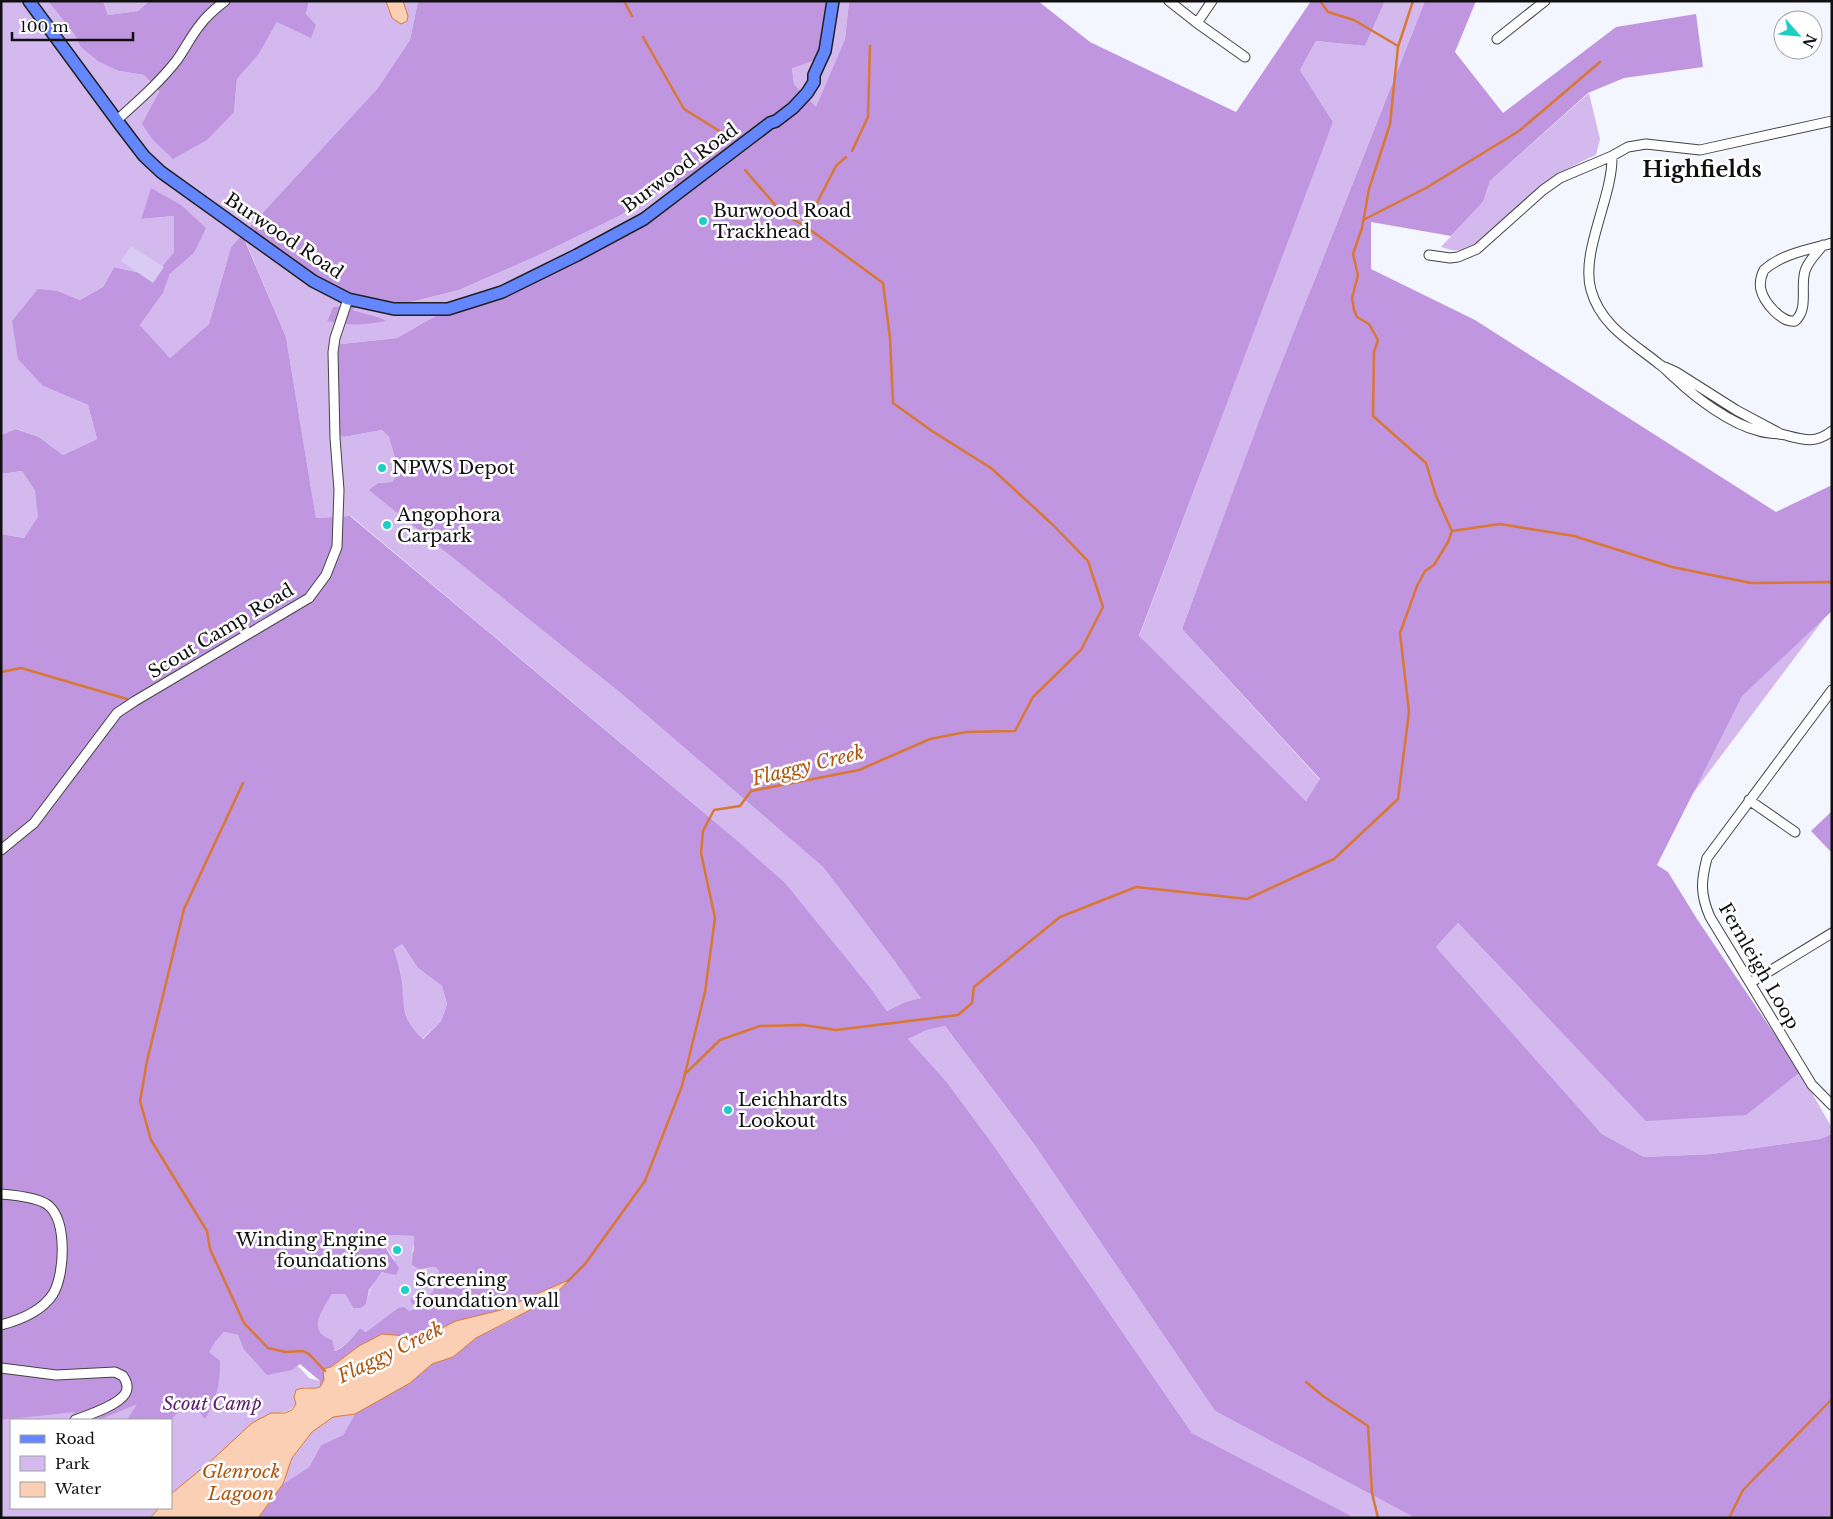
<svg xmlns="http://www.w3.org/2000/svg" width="1833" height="1519" font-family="'Libre Baskerville',serif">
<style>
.green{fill:#d3b9ee}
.forest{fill:#c096e0;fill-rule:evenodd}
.pitch{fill:#dacbf4}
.water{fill:#fbcfb3;stroke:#d97834}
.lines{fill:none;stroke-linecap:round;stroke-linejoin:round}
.stream{stroke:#d97834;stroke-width:2.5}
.minor-casing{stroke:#434343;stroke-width:11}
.major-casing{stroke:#212121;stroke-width:14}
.minor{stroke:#fff;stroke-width:9}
.major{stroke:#6487ff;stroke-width:11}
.poi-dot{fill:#1bcec8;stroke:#fff;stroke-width:2}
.labels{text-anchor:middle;stroke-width:5;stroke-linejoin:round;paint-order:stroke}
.street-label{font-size:18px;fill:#101010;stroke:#fff}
.poi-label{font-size:18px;fill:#101010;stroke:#fff;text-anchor:start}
.park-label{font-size:18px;font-style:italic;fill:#5f196f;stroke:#fff}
.water-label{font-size:19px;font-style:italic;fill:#af560d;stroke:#fff}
.district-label{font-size:22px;font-weight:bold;fill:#101010;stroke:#fff}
</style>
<rect width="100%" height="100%" fill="#f4f6ff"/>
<path class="green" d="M1 1H48L74 34 80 46 119 71 144 75 159 93 234 112 237 79 259 54 277 22 306 14 309 1H418L410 40 377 89 231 247 209 324 170 358 140 325 163 293 170 274 194 253 205 228 151 189 141 219 174 216V252L154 276 114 267 103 287 80 300 58 291 43 386 88 405 97 439 63 455 39 437 17 429 1 435Z
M103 1H149L138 11 108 15Z
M830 1H849L845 39 816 108 794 84 792 67 813 61Z
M1385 1H1425L1311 289 1832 608 1535 1004 1800 1072 1832 1128V1134L1820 1139 1712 1154 1644 1157 1602 1134 1436 947 1458 923 1529 998 1230 501 1182 629 1320 780 1306 801 1139 637 1205 461 1199 450 1333 122 1300 70 1316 41 1365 46Z
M1589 93 1600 139 1596 155C1577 163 1560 173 1543 186 1521 203 1490 243 1463 250 1456 252 1448 249 1441 247L1483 202 1490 181Z
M674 181V189L626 223 558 258 430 319 397 338 332 345 344 437 382 430 389 437 399 473 392 482 378 483 370 490 623 695 823 867 896 963 922 998 905 1002 887 1011 872 990 727 832 351 516 316 518 286 337 245 240 294 275 343 302 341 306 333 307 327 321 378 317 353 310 354 307 375 311 459 290 537 256 621 215Z
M22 471 35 491 39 517 24 538 1 534V474Z
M402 944 418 968 442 986 447 1004 441 1021 422 1039 410 1026 403 1006 401 982 394 948Z
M945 1026 1034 1144 1215 1411 1415 1518H1349L1350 1516 1192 1433 992 1143 946 1081 908 1039 927 1030Z
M385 1235 414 1236 415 1242 412 1251 426 1269 435 1267 439 1271 433 1291 426 1298 414 1296 416 1309 409 1311 398 1308 366 1332 360 1328C353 1337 345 1347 334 1351L318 1329C315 1317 326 1303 332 1294H345L353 1308 366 1304C370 1283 380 1274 395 1260 390 1251 381 1245 385 1235Z
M224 1332 238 1335 243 1348 295 1365 300 1368 309 1378 320 1381V1387L315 1389 305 1387 294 1397 296 1404C289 1413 282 1413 271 1413L171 1494V1420H11V1508H159L150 1518H1V1420L75 1411 215 1342Z
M355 1414 343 1435 321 1445 309 1467 283 1484 292 1458 312 1432 333 1417Z"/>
<path class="forest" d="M48 1H103L108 15 138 11 149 1H309L306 14 316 25 311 38 277 22 259 54 237 79 234 112 207 140 173 159 153 140 142 124 159 92 144 75 119 71 98 61 80 46 74 34Z
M418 1H830L822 47 813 61 792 68 794 84 816 107 845 39 849 1H1038L1090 42 1236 112 1311 1H1385L1365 46 1316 41 1300 70 1333 122 1139 636 1306 801 1320 779 1182 629 1267 400 1425 1H1476L1455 52 1503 113 1616 27 1696 14 1703 67 1624 78 1588 93 1490 181 1483 202 1451 236 1371 222V269L1475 320 1776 512 1832 485V611L1742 696 1657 865 1668 872 1697 919 1800 1072 1746 1115 1646 1121 1458 923 1436 947 1602 1134 1644 1157 1712 1154 1820 1139 1832 1134V1518H1415L1215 1411 1034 1144 945 1026 927 1030 908 1039 946 1081 992 1143 1192 1433 1351 1516 1349 1518H258L283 1484 309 1467 321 1445 343 1435 355 1414 410 1383 432 1364 453 1357 476 1338 514 1319 568 1281 534 1295 501 1310 456 1321 436 1331 407 1336 382 1334 359 1346 331 1367 324 1369V1380L320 1387V1381L300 1364 292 1370 267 1375 243 1348 238 1335 224 1332 215 1342 209 1352 220 1361C220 1384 217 1399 205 1419L191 1401 170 1420H127L137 1404 99 1420H68L75 1412 1 1420V534L24 538 38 517 35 491 22 471 1 474V435L16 429 39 437 63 455 97 439 88 405 43 386 18 359 12 321 38 289 58 291 80 300 103 287 114 267 154 276 174 252V216L141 219 151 188 181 205 206 228 194 253 170 274 163 293 140 325 170 358 209 324 231 247 377 89 410 40ZM674 181V189L626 223 558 258 430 319 397 338 332 345V431L344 437 382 430 389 437 399 473 392 482 378 483 369 490 623 695 823 867 896 963 921 998 905 1002 887 1011 872 990 785 883 727 832 350 516 316 518 286 337 245 241 294 275 343 302 341 306 333 307 327 321C349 326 364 325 386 321L378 317 353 310 355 307 375 311 459 290 537 256 621 215ZM402 944 418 968 442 986 447 1004 441 1021 423 1039C402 1020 404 1008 402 983 400 971 397 960 394 949ZM385 1235 414 1236C415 1246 412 1256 412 1265L419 1269 435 1267 439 1271 433 1291 426 1298 414 1296 410 1300 415 1309 409 1311 404 1307 398 1308 366 1332 360 1328C353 1337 345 1347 335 1351L332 1340C306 1331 322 1310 332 1294H345L353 1308H361L366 1304 369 1290 382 1272 396 1275 399 1268C394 1258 380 1246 385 1235Z
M1832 811V853L1811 831Z"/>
<path class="pitch" d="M131 246 164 267 153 283 121 261Z"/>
<path class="water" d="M386 1H403L408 16 407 21 401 24 392 18Z
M569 1280 551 1299 476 1338 453 1357 432 1364 410 1383 355 1414 333 1417 312 1432 292 1458 283 1484 258 1518H150L159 1508H171V1494L211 1461 252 1423 271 1413H285L292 1410 296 1404 294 1397 296 1390C307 1386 311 1390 320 1387L324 1380 323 1369 331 1367 359 1346 382 1334 407 1336 436 1331 456 1321 501 1310 534 1295Z"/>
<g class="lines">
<path class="stream" d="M624 1 632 16
M1320 1 1328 12 1354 20 1398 46
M643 37 684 109 721 132
M852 151 868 117 870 46
M1363 220 1426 188 1519 131 1600 62
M805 226 836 166 846 157
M1452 531 1500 524 1574 536 1672 567 1751 583 1832 582
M1 672 21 668 127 699
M243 783 184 909 147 1061 140 1101 151 1140 207 1231 210 1249 244 1323 268 1348 286 1352 303 1351 309 1354 325 1371
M686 1073 720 1040 760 1026 803 1025 836 1030 958 1015 972 1003 974 987 1060 917 1136 887 1247 899 1334 859 1398 799 1409 712 1400 633 1417 586 1425 571 1434 565 1448 542 1452 531 1436 496 1426 463 1373 416 1374 352 1378 340 1369 324 1357 317 1354 310 1352 298 1358 275 1353 254 1362 228 1369 189 1390 124 1398 47 1413 1
M568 1281 585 1264 645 1181 682 1086 705 992 715 918 701 853 703 831 714 810 740 806 751 791 859 770 930 739 966 732 1015 731 1033 697 1081 650 1103 607 1088 561 1053 525 991 468 932 431 893 403 890 338 883 283 805 226 783 214 745 170
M1306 1382 1323 1396 1368 1426 1372 1493 1378 1518
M1729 1518 1743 1490 1832 1399"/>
<defs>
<path id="minor" d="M1169 1 1197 23 1212 1
M1197 23 1245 57
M1497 39 1545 1
M117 120C138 101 159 83 177 60 185 49 191 36 200 25 207 15 216 8 225 1
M1612 156C1613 197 1580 252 1591 290 1601 326 1632 342 1659 364 1665 368 1670 374 1676 379 1697 399 1731 424 1759 431 1768 434 1777 433 1785 435 1804 440 1815 444 1832 431
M1823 245C1817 253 1808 261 1805 271 1800 287 1809 309 1795 321 1781 323 1764 302 1761 290 1759 282 1761 276 1764 270 1783 253 1809 250 1832 243
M1429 255 1450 258 1458 257 1477 249 1543 190 1560 178 1612 156 1628 147 1646 144 1700 150 1832 121
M1665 367 1676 372 1736 410 1779 433
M1832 690 1707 858C1701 881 1700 894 1710 917L1812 1085 1832 1105
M1749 800 1795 832
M1 850 34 823 117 713 135 701 309 598 326 575 337 547 339 490 335 438 333 352 335 338 348 299
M1750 983 1832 933
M1 1194C13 1195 41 1198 49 1206 67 1222 65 1274 53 1294 42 1311 20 1320 1 1325
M1 1368 56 1375 115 1372 123 1376C127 1382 129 1388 125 1394 117 1406 88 1415 75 1420"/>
<path id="major" d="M29 1 121 126 144 156 161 172 313 281 348 299 394 309H448L502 292 577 255 644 219 770 123 776 121 793 108 807 93 814 82V75L825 51 833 1"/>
</defs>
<use href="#minor" class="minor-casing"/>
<use href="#major" class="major-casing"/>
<use href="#minor" class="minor"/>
<use href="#major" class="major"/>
</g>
<g class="poi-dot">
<circle cx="703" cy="221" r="5"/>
<circle cx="382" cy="468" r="5"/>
<circle cx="387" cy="525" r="5"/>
<circle cx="728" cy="1110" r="5"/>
<circle cx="397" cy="1250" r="5"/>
<circle cx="405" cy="1290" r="5"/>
</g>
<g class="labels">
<g class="street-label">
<text transform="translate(680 168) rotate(-36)" y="6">Burwood Road</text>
<text transform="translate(284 236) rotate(34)" y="6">Burwood Road</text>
<text transform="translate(221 631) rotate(-31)" y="6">Scout Camp Road</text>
<text transform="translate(1759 966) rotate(60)" y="6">Fernleigh Loop</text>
</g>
<g class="poi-label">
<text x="713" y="217">Burwood Road<tspan x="713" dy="21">Trackhead</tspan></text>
<text x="392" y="474">NPWS Depot</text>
<text x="397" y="521">Angophora<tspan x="397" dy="21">Carpark</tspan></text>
<text x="738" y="1106">Leichhardts<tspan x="738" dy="21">Lookout</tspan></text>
<text x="387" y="1246" text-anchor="end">Winding Engine<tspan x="387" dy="21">foundations</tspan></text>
<text x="415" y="1286">Screening<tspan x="415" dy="21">foundation wall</tspan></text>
</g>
<g class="park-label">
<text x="212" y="1410">Scout Camp</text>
</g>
<g class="water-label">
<text transform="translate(808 765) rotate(-14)" y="7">Flaggy Creek</text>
<text transform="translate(390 1352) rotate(-26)" y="7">Flaggy Creek</text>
<text x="241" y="1478">Glenrock<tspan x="241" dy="22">Lagoon</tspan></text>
</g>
<g class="district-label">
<text x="1702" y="177">Highfields</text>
</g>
</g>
<rect width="1833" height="1519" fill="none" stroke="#101010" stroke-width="5"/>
<rect x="10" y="1419" width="162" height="90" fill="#ffffff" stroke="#9f9f9f"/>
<rect x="20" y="1435" width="25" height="8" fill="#6487ff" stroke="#9f9f9f"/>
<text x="55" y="1444" font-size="15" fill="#101010">Road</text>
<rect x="20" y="1456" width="25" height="15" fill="#d3b9ee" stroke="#9f9f9f"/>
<text x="55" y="1469" font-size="15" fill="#101010">Park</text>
<rect x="20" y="1482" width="25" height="15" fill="#fbcfb3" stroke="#9f9f9f"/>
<text x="55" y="1494" font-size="15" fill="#101010">Water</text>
<g transform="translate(1798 35) rotate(117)"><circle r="24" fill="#ffffff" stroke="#9f9f9f"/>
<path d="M0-4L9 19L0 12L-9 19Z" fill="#1bcec8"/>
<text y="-8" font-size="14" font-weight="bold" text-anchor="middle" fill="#101010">N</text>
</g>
<path d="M12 32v8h121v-8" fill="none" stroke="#101010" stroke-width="2.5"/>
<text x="20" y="32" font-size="15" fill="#101010" stroke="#ffffff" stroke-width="4" paint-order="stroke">100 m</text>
</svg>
